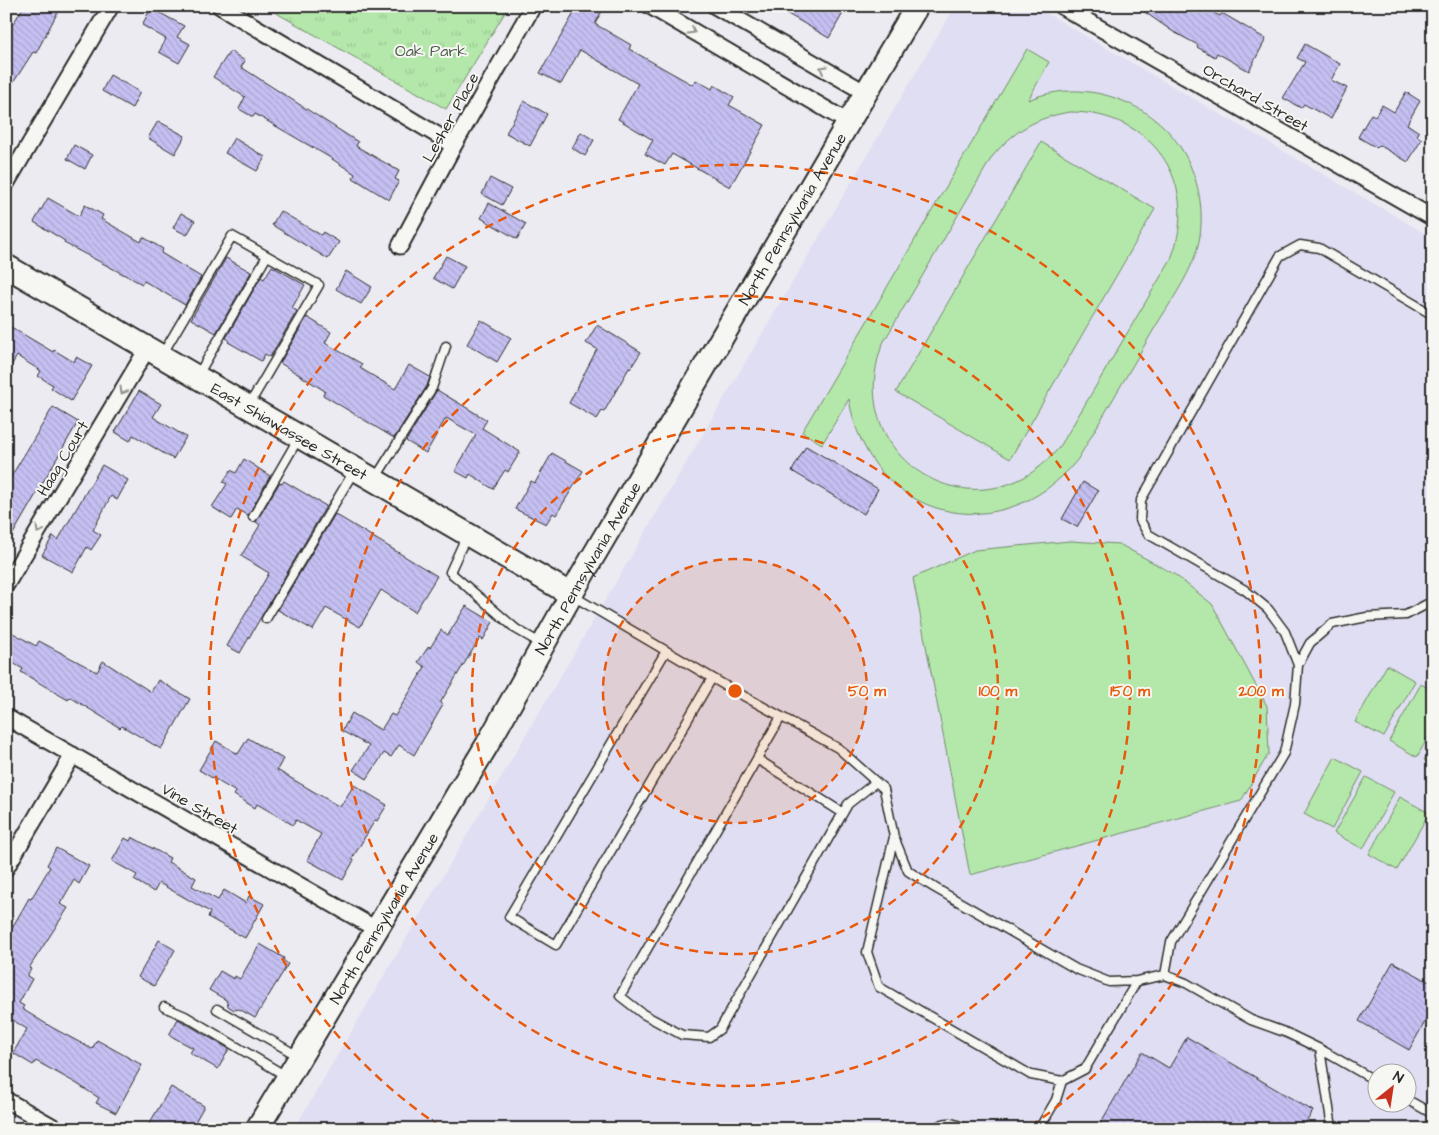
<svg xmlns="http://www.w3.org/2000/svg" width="1439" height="1135" font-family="'Architects Daughter',sans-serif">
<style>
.built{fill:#e0def2;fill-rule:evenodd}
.grass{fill:#b4e8aa;stroke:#708a6a;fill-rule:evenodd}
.park{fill:url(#park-tufts);stroke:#708a6a}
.building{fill:url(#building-back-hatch);stroke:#2b2b2b}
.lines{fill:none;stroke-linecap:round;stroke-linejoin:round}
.lane-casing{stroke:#2b2b2b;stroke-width:11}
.street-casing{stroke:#2b2b2b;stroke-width:19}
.secondary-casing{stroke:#2b2b2b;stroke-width:26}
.lane{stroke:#f6f6f2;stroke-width:8}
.street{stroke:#f6f6f2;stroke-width:15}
.secondary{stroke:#f6f6f2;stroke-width:22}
.oneway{stroke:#90908e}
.ring{fill:none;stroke:#e8590c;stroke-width:2.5;stroke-dasharray:9 6}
.labels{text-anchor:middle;stroke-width:4;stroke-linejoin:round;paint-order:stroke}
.park-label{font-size:16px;fill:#4d5a4b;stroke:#f6f6f2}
.street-label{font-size:16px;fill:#2b2b2b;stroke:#f6f6f2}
.centre{fill:#e8590c;stroke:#f6f6f2;stroke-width:2.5}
.ring-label{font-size:15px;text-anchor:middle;font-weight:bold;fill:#e8590c;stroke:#f6f6f2;stroke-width:4;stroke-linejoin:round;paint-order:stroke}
</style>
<defs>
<pattern id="park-tufts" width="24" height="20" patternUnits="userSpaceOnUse" patternTransform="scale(1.25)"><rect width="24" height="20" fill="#b4e8aa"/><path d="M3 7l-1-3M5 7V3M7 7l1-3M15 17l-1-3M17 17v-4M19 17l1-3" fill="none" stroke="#9bc792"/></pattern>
<pattern id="building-back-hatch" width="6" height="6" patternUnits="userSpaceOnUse" patternTransform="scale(1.25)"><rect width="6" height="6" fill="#c5c0f2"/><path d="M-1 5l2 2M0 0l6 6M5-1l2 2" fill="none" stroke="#a9a5d0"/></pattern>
</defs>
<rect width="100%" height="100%" fill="#ecebf2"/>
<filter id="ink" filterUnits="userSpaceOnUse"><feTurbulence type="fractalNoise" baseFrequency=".02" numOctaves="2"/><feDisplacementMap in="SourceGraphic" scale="10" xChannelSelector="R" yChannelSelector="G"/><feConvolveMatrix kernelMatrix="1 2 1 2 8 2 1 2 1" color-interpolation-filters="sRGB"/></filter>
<g filter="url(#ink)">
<path class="built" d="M955 6H1034L1433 238V1129H294ZM1376 1072H1406V1102H1376Z"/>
<path class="grass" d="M1027 49 1049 62 1028 100C1066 84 1108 90 1143 111 1190 138 1212 202 1196 253 1187 280 1169 304 1154 329 1129 372 1103 416 1078 459 1002 554 868 519 849 399L822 444 802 432ZM1070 112C1152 112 1201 182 1171 259L1061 445C983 545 837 461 883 343L992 157C1013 131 1037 117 1070 112Z
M1041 142 1155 209 1010 459 896 392Z
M1070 541 1119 544 1174 574 1212 604 1267 706 1269 753 1241 801 970 875 913 578 975 550Z
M1387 665 1415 681 1384 737 1355 722Z
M1421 684 1433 691V728L1417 757 1389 741Z
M1433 743V765L1424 760Z
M1335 757 1363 772 1332 829 1304 814Z
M1366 777 1394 792 1363 849 1334 833Z
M1400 797 1429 813 1397 870 1369 854Z"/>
<path class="park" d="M264 6H509L446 109Z"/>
<path class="building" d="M24 6H61L36 53 33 52 6 94V35Z
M578 6H593L602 11 595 24 631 45 629 49 693 85 696 80 712 89 714 85 734 97 729 105 765 125 730 187 672 154 665 165 645 154 653 140 618 119 638 84 580 50 561 84 540 73Z
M774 6H847L829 38Z
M1136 6H1201L1220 16 1222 13 1266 39 1249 71 1217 53 1215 57 1197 47 1198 45 1172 31Z
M151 8 184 26 177 37 190 44 179 63 159 52 166 39 142 25Z
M1305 44 1340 64 1331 80 1347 88 1331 119 1304 104 1301 108 1283 98 1305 62 1297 58Z
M230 51 245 61 241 67 358 142 356 146 399 171 395 179 399 181 389 200 353 178 355 174 329 157 255 114 253 117 239 109 245 97 213 77Z
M110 75 140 92 132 108 102 91Z
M1406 92 1420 101 1407 124 1419 132 1417 136 1422 139 1408 162 1379 145 1377 148 1358 137 1371 114 1375 116 1382 105 1394 112Z
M524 101 547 114 530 146 506 133Z
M158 121 185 136 175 154 148 138Z
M581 132 594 140 585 156 572 148Z
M234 138 265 157 257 171 225 153Z
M74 145 92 155 85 169 67 159Z
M490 178 511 189 502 205 482 194Z
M48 198 79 216 85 205 103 215 101 219 141 242 143 237 163 249 161 253 201 277 185 305 144 281 142 284 64 243 65 241 34 222Z
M489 203 526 224 517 239 481 218Z
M280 211 321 235 323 232 339 242 328 259 272 225Z
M181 213 195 221 187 235 173 228Z
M446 256 465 266 452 289 433 278Z
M226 258 251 272 216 333 191 319Z
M272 266 305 285 292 308 297 311 270 357 265 354 261 361 228 342 229 340 226 338 261 277 264 279Z
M346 271 372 287 361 304 336 289Z
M307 317 331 332 325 343 362 364 360 368 395 389 409 365 430 377 427 386 394 438 323 395 325 391 280 363Z
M481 320 511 338 497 362 467 344Z
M597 325 641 352 630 369 629 368 604 412 602 411 597 419 569 403 597 349 586 343Z
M11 327 53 352 54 350 74 362 76 357 92 366 71 401 51 388 53 385 38 376 41 371 17 356 6 374V336Z
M437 390 487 420 482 428 520 452 508 472 505 470 493 489 470 474 468 478 455 471 476 435 446 418 426 453 406 441Z
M139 391 161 404 153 417 186 437 173 459 133 435 130 441 115 432Z
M53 407 78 422 6 546V485Z
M806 446 878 489 864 514 792 471Z
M552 453 583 471 556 515 553 513 546 524 515 509 531 481 535 483Z
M244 459 270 476 248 516 237 509 231 519 212 507 227 484 223 482 231 470 236 473Z
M102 465 128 480 117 500 111 496 93 530 101 535 91 550 87 547 73 572 42 555 53 536 58 540Z
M284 481 326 506 325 508 240 653 227 646 269 573 241 556 260 525 256 522 280 482 282 484Z
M1083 482 1098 491 1077 527 1062 519Z
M335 514 437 576 415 612 381 590 360 627 326 608 313 630 278 610Z
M466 606 493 622 483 640 480 638 440 703 443 705 414 755 399 745 391 757 384 753 367 779 353 770 369 746 342 731 352 713 381 730 391 714 395 716 425 667 418 662 429 646 430 648 441 630 448 635Z
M6 629 36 646 39 641 97 672 103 661 151 692 158 680 190 699 161 749 122 726 120 728 70 697 68 700 21 672 23 669 6 659Z
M248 738 283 759 277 770 340 807 354 785 387 805 377 821 375 820 352 859 354 860 343 880 307 860 321 834 296 820 293 825 257 804 255 808 234 795 236 792 199 770 216 741 238 754Z
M132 837 170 858 168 862 196 878 192 886 218 900 224 890 246 903 249 896 264 904 245 938 208 917 210 912 159 883 154 892 134 880 137 875 112 861 125 838 130 841Z
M56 848 89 866 79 884 74 880 60 904 68 908 29 968 31 969 27 976 32 979 19 1003 24 1006 22 1009 53 1028 92 1049 97 1040 142 1065 116 1113 96 1103 99 1098 74 1082 36 1061 33 1065 13 1053 27 1029 10 1019 6 1025V924L12 928 29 898 31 899 50 867 47 865Z
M159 940 175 950 154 986 138 977Z
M260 944 284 958 283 960 288 964 255 1018 239 1009 234 1010 228 1006 226 1000 209 990 220 971 234 979 235 976 240 979Z
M1393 962 1433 984V1008L1409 1050 1359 1021Z
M178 1019 229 1049 218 1069 190 1053 193 1048 169 1035Z
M1187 1037 1313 1111 1302 1129H1097L1142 1052 1169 1068Z
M171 1087 204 1106 191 1129H146Z"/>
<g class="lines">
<defs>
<path id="lane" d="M162 355 232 236 319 285 249 405
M198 375 267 256
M375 479 432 388 446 346
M253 517 298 439
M466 537 450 572 516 629 542 644
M573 596 731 689 838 748 884 789 894 837 867 952 879 987 1031 1075 1062 1081 1085 1069 1137 981 1165 975 1186 983 1251 1020 1287 1033 1320 1049 1376 1081
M266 619 354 471
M666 651 509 917 556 945 712 678
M1298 665 1310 643 1332 624 1367 617 1406 615 1433 601
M781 717 620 996 643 1014 682 1035 709 1037 720 1029 848 804 876 782
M757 759 843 813
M894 837 908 871 935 888 1076 969 1109 982 1137 981
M1165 975 1171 942 1284 753 1295 704 1298 665 1285 632 1268 609 1245 590 1148 534 1140 520 1141 500 1280 256 1300 245 1319 248 1433 315
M164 1007 185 1016 286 1076
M217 1009 298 1056
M1320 1049 1331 1121 1329 1129
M1406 1099 1433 1114
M934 1129C945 1119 955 1123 966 1129
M1039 1129 1056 1100 1062 1081"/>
<path id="street" d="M220 6 454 145
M650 6 848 122
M715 6 866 93
M1061 6 1433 218
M6 184 111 6
M400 246 454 145 533 6
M6 585 147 349
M6 717 376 929
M6 868 73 755
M6 1100 57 1129"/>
<g id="secondary">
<path id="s1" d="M6 266 572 595"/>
<path id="s2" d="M257 1129 487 745 584 572 917 6"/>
</g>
</defs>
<use href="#lane" class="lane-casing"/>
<use href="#street" class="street-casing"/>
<use href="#secondary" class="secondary-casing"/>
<use href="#lane" class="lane"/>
<use href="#street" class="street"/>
<use href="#secondary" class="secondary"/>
</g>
<defs><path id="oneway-chevron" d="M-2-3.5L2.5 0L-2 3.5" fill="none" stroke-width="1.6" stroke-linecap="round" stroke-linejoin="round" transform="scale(1.25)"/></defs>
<g class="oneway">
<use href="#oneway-chevron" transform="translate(692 31) rotate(30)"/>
<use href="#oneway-chevron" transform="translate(823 69) rotate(-150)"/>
<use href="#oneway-chevron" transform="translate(123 391) rotate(121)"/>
<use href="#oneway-chevron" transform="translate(39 530) rotate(121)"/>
</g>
</g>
<circle cx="735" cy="691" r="132" fill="#e8590c" fill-opacity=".12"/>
<g class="ring">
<circle cx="735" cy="691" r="132"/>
<circle cx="735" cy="691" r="263"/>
<circle cx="735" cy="691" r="395"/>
<path d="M441 1127A526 526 0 1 1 1029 1127"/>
</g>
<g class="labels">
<g class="park-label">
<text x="431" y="56">Oak Park</text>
</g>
<g class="street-label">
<text transform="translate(1256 97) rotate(30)" y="6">Orchard Street</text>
<text transform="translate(450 117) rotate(-61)" y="6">Lesher Place</text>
<text dy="6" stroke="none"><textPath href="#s2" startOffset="1056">North Pennsylvania Avenue</textPath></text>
<text dy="6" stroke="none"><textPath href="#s1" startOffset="328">East Shiawassee Street</textPath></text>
<text transform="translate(62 458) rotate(-59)" y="6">Haag Court</text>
<text dy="6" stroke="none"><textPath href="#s2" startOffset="651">North Pennsylvania Avenue</textPath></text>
<text transform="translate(200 808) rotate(30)" y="6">Vine Street</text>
<text dy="6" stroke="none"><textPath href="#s2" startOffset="246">North Pennsylvania Avenue</textPath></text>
</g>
</g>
<circle cx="735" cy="691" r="8" class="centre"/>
<g class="ring-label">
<text x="867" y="696">50 m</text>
<text x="998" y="696">100 m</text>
<text x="1130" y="696">150 m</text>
<text x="1261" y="696">200 m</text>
</g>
<rect width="1439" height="1135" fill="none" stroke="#f6f6f2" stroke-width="25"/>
<rect x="12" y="12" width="1414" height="1110" fill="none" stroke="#2b2b2b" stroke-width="2" filter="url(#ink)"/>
<g transform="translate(1392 1088) rotate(30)"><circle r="24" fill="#f6f6f2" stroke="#a5a5a2"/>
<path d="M0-4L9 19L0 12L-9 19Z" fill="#c8321e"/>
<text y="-8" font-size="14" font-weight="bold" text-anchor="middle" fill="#2b2b2b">N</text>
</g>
</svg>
